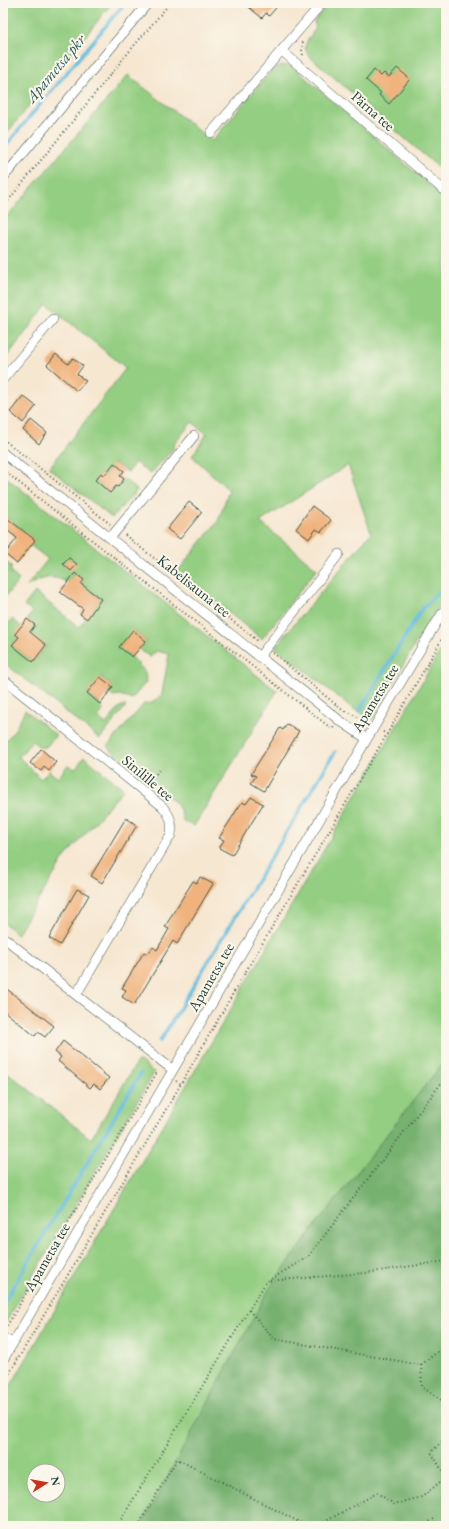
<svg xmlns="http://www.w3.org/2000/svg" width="449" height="1529" font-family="'EB Garamond',serif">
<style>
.green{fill:#94ce82;stroke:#5a865b;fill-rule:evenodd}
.forest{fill:#77b170;stroke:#4b7752}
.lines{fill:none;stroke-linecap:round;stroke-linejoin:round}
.stream{stroke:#60bade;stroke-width:3.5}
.building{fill:#f0b37e}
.minor-casing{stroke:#3f564c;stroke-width:10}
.path{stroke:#3f564c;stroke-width:2;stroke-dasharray:1 3;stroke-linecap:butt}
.minor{stroke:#fff;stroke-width:9}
.labels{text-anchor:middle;stroke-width:4;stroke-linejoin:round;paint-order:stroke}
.street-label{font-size:15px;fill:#1f3d34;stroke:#fbf7ec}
.water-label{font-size:16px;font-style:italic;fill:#2f5c5e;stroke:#fbf7ec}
</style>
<rect width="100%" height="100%" fill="#fbf7ec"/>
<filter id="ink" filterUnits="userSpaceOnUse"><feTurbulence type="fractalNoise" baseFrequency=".025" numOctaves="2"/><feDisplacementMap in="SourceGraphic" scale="8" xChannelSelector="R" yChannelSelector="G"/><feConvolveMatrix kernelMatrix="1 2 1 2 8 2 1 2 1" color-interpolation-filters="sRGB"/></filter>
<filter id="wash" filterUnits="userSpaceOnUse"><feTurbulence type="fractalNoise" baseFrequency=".012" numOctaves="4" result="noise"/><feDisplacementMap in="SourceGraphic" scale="16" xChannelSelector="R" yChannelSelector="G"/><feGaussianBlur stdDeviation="0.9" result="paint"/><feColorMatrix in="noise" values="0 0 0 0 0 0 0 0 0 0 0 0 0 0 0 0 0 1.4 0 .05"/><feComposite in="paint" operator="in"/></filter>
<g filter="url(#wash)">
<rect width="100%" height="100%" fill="#f6e7d1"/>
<path class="green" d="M3 3H112L3 138Z
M330 3H446V174L308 55 305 48 307 41 316 28 314 21Z
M282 65 293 67 446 199V599L425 627 372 719 352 708 275 647 371 533 348 465 260 522 317 569 262 639 177 572 218 521 229 490 192 456 207 434 192 422 175 443 172 450 150 474 135 462 128 472 114 463 104 476 101 473 95 480 110 493 116 486 118 487 124 479 137 490 112 518 49 468 126 368 47 304 3 362V221L128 75 212 141 271 71Z
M3 475 277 691 194 826 183 821 181 812 176 803 107 747 144 704 152 703 162 694 169 654 157 651 150 657 139 649 146 641 134 630 120 647 132 657 145 672 146 682 132 699 120 695 112 696 108 693 113 687 101 677 87 693 100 704 103 710 98 718 106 724 121 706H126L100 739 3 662V630L12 619 22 627 16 634 19 637 12 645 33 662 46 646 30 632 35 625 27 619 33 612 24 606 35 592 79 627 101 599 92 592 89 597 77 589 84 580 75 573 67 582C50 574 43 578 27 586L48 559 31 546 35 540 3 515Z
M3 558 11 566V573L19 580 6 596 3 597Z
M446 641V1059L310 1233 141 1526H3V1399ZM34 1471H58V1495H34Z
M25 710 56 735 46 747H40L32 741 19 757 41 779 49 771 58 778 68 765 75 769 84 757 124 789 65 857 17 934 3 922V744L14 731Z
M140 1061 154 1073 3 1327V1069L91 1139 137 1062Z"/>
<path class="forest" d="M446 1059V1526H141L269 1289 310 1233Z"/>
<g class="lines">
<path class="stream" d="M3 149 125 3
M360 710 422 609 446 585
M160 1041 335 752
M3 1304 141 1073"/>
</g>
<g id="blocks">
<path class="building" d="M244 3H280L269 16 266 13 262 18Z
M397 68 410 79 389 104 379 95 381 93 366 80 374 70 381 76 384 73 389 77Z
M56 354 68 364 73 358 83 366 77 374 86 381 77 391 47 365Z
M23 396 36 406 23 423 10 412Z
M31 420 47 433 39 444 23 430Z
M114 463 124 471 120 476 124 479 118 487 116 486 110 493 95 480 101 473 104 476Z
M189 502 202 512 180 539 167 529Z
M312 506 331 520 321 532 316 529 309 539 296 529Z
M3 515 35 540 17 564 5 554 17 538 3 527Z
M69 558 77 564 71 571 63 564Z
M75 573 84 580 81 584 101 599 87 619 80 614 83 609 60 592Z
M27 619 35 625 30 632 46 645 33 662 12 645 19 637 15 634Z
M133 630 146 641 132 657 119 647Z
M100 677 113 687 100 704 87 693Z
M287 724 299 731 264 791 251 783 256 776 251 774 280 728 283 730Z
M41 749 56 762 49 771 44 767 41 771 30 763Z
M251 797 263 804 232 855 219 848 224 840 219 838 242 802 246 804Z
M126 818 137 825 102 883 91 876Z
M200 877 213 884 177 944 173 941 134 1005 122 997 126 990 122 988 144 952 148 954 153 947 157 950 169 929 165 927 173 913 193 881 197 883Z
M77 889 89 895 60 945 49 938Z
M3 986 54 1026 45 1037 38 1032 35 1036 3 1010Z
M63 1041 109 1078 100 1089 94 1084 90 1088 58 1061 61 1057 55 1052Z"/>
</g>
</g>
<g filter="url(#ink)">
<use href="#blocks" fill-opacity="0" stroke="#3f564c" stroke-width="1"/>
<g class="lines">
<defs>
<path id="minor" d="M282 51 446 192
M211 133 322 3
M3 178 148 3
M3 379 53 319
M3 453 339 720 367 739
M111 537 194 436
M260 656 339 554
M3 679 162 806C170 815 173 822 171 835L76 995 3 937
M76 995 173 1070
M3 1338 13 1343
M3 1360 367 739 441 615 446 610"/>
</defs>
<use href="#minor" class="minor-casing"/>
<path class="path" d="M303 42 302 50 303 55
M3 207 123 59 170 3
M3 439 110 524
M3 470 332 729 334 727
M125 535 259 642
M273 653 345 712
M346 711 367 722
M383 732 387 734 446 632
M148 783 161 768
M176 1081 181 1084 246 971 387 734
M266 1281 365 1273 446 1261
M249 1310 274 1339 421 1365 446 1345
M5 1329 156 1074 155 1070
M16 1358 18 1359 181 1084
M421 1365 422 1387 446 1403
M3 1384 18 1359
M117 1526 266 1282 308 1257 446 1077
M138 1526 177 1459 307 1526
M317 1526 377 1493 394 1504 422 1497 446 1477 431 1452 446 1438
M423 1526 434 1519 437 1526"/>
<use href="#minor" class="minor"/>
</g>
</g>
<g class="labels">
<g class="street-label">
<text transform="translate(373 111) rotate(41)" y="5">Pärna tee</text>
<text transform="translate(194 586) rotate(39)" y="5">Kabelisauna tee</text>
<text transform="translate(375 698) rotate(-59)" y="5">Apametsa tee</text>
<text transform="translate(148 778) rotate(40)" y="5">Sinilille tee</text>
<text transform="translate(211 977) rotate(-60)" y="5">Apametsa tee</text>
<text transform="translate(47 1257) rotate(-60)" y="5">Apametsa tee</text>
</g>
<g class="water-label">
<text transform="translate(55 68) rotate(-50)" y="6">Apametsa pkr</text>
</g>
</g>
<rect width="449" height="1529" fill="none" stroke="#fbf7ec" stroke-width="16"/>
<g transform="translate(46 1483) rotate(79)"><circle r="19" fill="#fbf7ec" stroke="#a3ada2"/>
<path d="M0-3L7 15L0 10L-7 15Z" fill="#c8321e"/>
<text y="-6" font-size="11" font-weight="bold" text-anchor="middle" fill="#1f3d34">N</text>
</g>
</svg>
